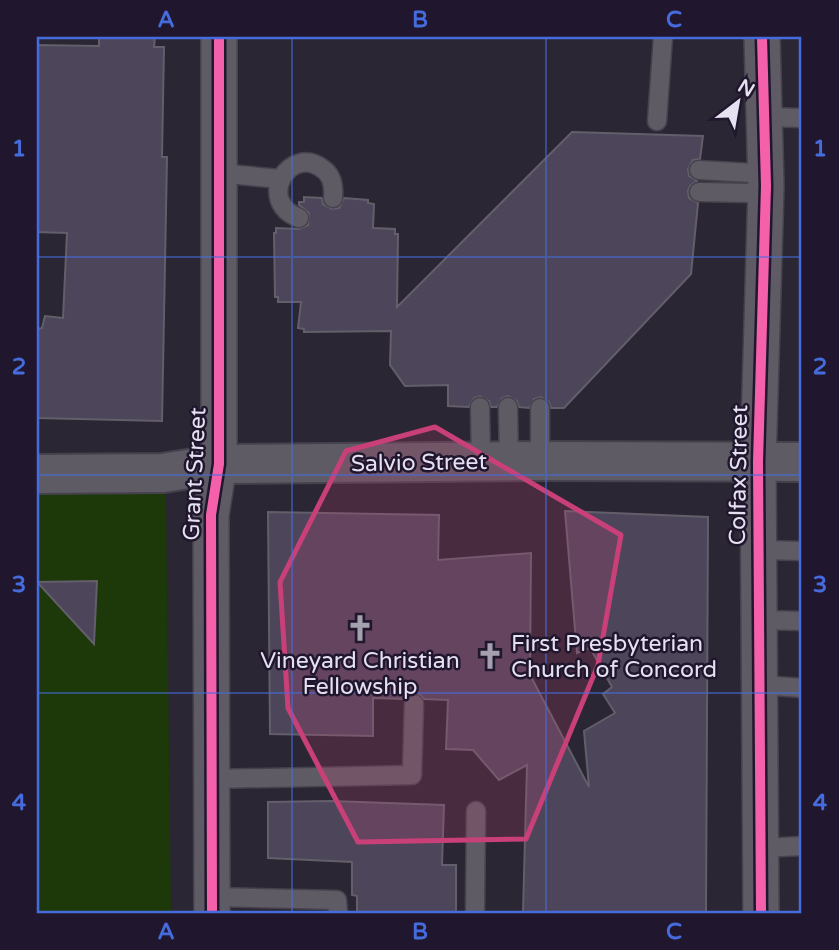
<svg xmlns="http://www.w3.org/2000/svg" width="839" height="950" font-family="'Varela Round',sans-serif">
<style>
.green{fill:#1d3809}
.building{fill:#4d455a;stroke:#625f6a;stroke-width:2}
.lines{fill:none;stroke-linecap:round;stroke-linejoin:round}
.lane-casing{stroke:#46424d;stroke-width:21}
.street-casing{stroke:#46424d;stroke-width:38}
.secondary-casing{stroke:#46424d;stroke-width:42}
.lane{stroke:#5e5b65;stroke-width:18}
.street{stroke:#5e5b65;stroke-width:35}
.secondary{stroke:#5e5b65;stroke-width:38}
.cycleway-casing{stroke:#20172e;stroke-width:15}
.cycleway{stroke:#f560ab;stroke-width:10}
.marked{fill:#c94079;fill-opacity:0.2;stroke:#c94079;stroke-width:5;stroke-linejoin:round}
.grid{fill:none;stroke:#456bdd;stroke-width:2;stroke-opacity:0.55}
.labels{text-anchor:middle;stroke-width:5;stroke-linejoin:round;paint-order:stroke}
.street-label{font-size:23px;fill:#e6e1f1;stroke:#20172e}
.poi-label{font-size:23px;fill:#e6e1f1;stroke:#20172e;text-anchor:start}
.neatline{fill:none;stroke:#456bdd;stroke-width:2.5}
.grid-label{font-size:23px;text-anchor:middle;font-weight:bold;fill:#456bdd}
</style>
<rect width="100%" height="100%" fill="#2a2633"/>
<path class="green" d="M163 473 166 502 171 913H37V474Z"/>
<path class="building" d="M99 37H155L154 47H164L162 157H167L162 421 37 418V329L42 328 45 316 63 318 67 233 37 232V45L99 46Z
M572 132 703 136 700 159 693 160 688 169 689 176 697 181 690 186 688 191 689 198 698 203 691 274 564 408H551L549 402 541 397 534 399 529 408 519 407 517 401 508 396 502 398 497 407H491L489 401 480 396 474 398 469 407 448 406V385L405 386 390 365 391 331 304 332V329L298 328 301 302H278V297H275L274 233H276V228L299 229 308 225 309 213 299 205V202H304V197L322 198 323 204 332 209 339 208 344 198 368 200V203L374 204 373 228 395 229V234H398L397 307Z
M565 511 708 517 706 913H523L527 765 499 780 473 750 446 749 448 700 424 699 420 695 414 693 404 699 373 698V736L270 734 268 512 439 515 438 560 531 553 530 671H528L589 787 584 731 615 713 603 694 612 687 590 648 577 653Z
M97 581 94 644 37 582Z
M331 801 444 805 442 865H456V913H357V896L352 895V862L268 858V802Z"/>
<g class="lines">
<defs>
<path id="lane" d="M764 117 802 118
M657 121 663 37
M219 173 280 179
M699 192 749 193 766 186 752 173 699 170
M299 218C255 201 290 143 323 169 333 176 334 187 333 198
M480 407 481 462
M508 407 509 461
M540 461V408
M758 550 802 551
M760 620 802 621
M760 685 802 688
M212 779 412 775 414 704
M761 848 802 846
M212 897 337 900 338 913
M475 913 476 811"/>
<path id="street" d="M212 913 211 515 219 464V37
M761 913 758 462 766 186 762 37"/>
<path id="secondary" d="M37 474 163 473 219 464 540 461 802 462"/>
</defs>
<use href="#lane" class="lane-casing"/>
<use href="#street" class="street-casing"/>
<use href="#secondary" class="secondary-casing"/>
<use href="#lane" class="lane"/>
<use href="#street" class="street"/>
<use href="#secondary" class="secondary"/>
<defs>
<path id="cycleway" d="M212 913 211 515 219 464V37
M761 913 758 462 766 186 762 37"/>
</defs>
<use href="#cycleway" class="cycleway-casing"/>
<use href="#cycleway" class="cycleway"/>
</g>
<path class="marked" d="M435 427 621 535 598 665 526 839 358 842 288 708 280 582 346 451Z"/>
<path class="grid" d="M292 37V913M546 37V913M37 257H802M37 475H802M37 693H802"/>
<defs>
<symbol id="church-bare" viewBox="-9 -9 18 18"><path d="M-1.2-6h2.4v3.5h3.3v2.4h-3.3V6h-2.4V-.1h-3.3v-2.4h3.3Z" fill="#a4a0ae" stroke="#20172e" stroke-width="2.5" paint-order="stroke"/></symbol>
</defs>
<g fill-rule="evenodd">
<use href="#church-bare" x="341" y="609" width="38" height="38"/>
<use href="#church-bare" x="471" y="637" width="38" height="38"/>
</g>
<g class="labels">
<g class="street-label">
<text transform="translate(419 462) rotate(-1)" y="8">Salvio Street</text>
<text transform="translate(194 474) rotate(-87)" y="8">Grant Street</text>
<text transform="translate(738 475) rotate(-89)" y="8">Colfax Street</text>
</g>
<g class="poi-label">
<text x="511" y="651">First Presbyterian<tspan x="511" dy="26">Church of Concord</tspan></text>
<text x="360" y="668" text-anchor="middle">Vineyard Christian<tspan x="360" dy="26">Fellowship</tspan></text>
</g>
</g>
<rect width="839" height="950" fill="none" stroke="#20172e" stroke-width="77"/>
<g transform="translate(738 102) rotate(31)" stroke="#20172e" stroke-width="5" paint-order="stroke">
<path d="M0-5L12 26L0 18L-12 26Z" fill="#e6e1f1"/>
<text y="-10" font-size="19" font-weight="bold" text-anchor="middle" fill="#e6e1f1">N</text>
</g>
<rect x="38" y="38" width="762" height="874" class="neatline"/>
<g class="grid-label">
<text x="166" y="27">A</text>
<text x="420" y="27">B</text>
<text x="674" y="27">C</text>
<text x="19" y="156">1</text>
<text x="820" y="156">1</text>
<text x="19" y="374">2</text>
<text x="820" y="374">2</text>
<text x="19" y="592">3</text>
<text x="820" y="592">3</text>
<text x="19" y="810">4</text>
<text x="820" y="810">4</text>
<text x="166" y="939">A</text>
<text x="420" y="939">B</text>
<text x="674" y="939">C</text>
</g>
</svg>
